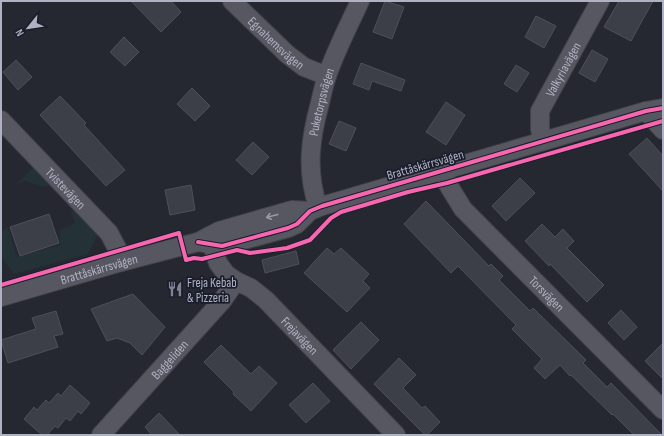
<svg xmlns="http://www.w3.org/2000/svg" width="664" height="436" font-family="'Sofia Sans Condensed',sans-serif">
<style>
.green{fill:#243137}
.building{fill:#3d3f48;stroke:#4e4f59}
.lines{fill:none;stroke-linecap:round;stroke-linejoin:round}
.minor-casing{stroke:#42434a;stroke-width:20}
.minor{stroke:#565760;stroke-width:18}
.cycleway-casing{stroke:#1a1d2b;stroke-width:6}
.cycleway{stroke:#f766af;stroke-width:4}
.oneway{stroke:#999baa}
.labels{text-anchor:middle;stroke-width:3.5;stroke-linejoin:round;paint-order:stroke}
.street-label{font-size:13px;fill:#afb2c3;stroke:#1a1d2b}
.poi-label{font-size:13px;fill:#afb2c3;stroke:#1a1d2b;text-anchor:start}
</style>
<rect width="100%" height="100%" fill="#262831"/>
<path class="green" d="M33 168 50 186H40L26 181 16 184Z
M74 209 98 234 88 254 14 274 1 257V232L8 228 17 257 60 245 59 230 75 223 71 212Z"/>
<path class="building" d="M131 1H171L181 12 161 32Z
M385 1 404 7 392 39 373 32Z
M619 1H653L631 41 604 27Z
M536 16 556 26 544 48 525 37Z
M124 37 139 52 125 66 110 52Z
M592 50 608 59 595 82 579 73Z
M16 60 32 77 18 90 3 72Z
M361 63 405 80 401 91 372 81 369 90 353 84Z
M516 65 529 73 517 92 504 84Z
M192 88 210 106 195 121 177 104Z
M60 96 86 123 84 125 125 170 106 186 40 115Z
M446 102 465 115 446 145 426 132Z
M339 121 356 128 346 151 329 144Z
M647 138 663 156V191L629 154Z
M253 142 269 157 252 175 236 160Z
M520 178 535 193 506 221 492 206Z
M191 185 195 210 170 215 165 190Z
M426 201 489 266 491 264 503 276 499 280 530 311 533 308 586 360 583 363 607 387 611 383 662 435H634L613 414 612 415 571 375 570 376 560 365 545 379 534 368 542 359 512 329 516 325 458 266 451 273 404 224Z
M49 214 59 243 20 256 10 227Z
M542 224 555 237 563 229 574 241 567 248 604 285 587 302 550 264 549 266 525 241Z
M327 248 334 254 341 248 369 274 363 281 370 288 347 312 304 273Z
M296 251 299 264 265 273 262 260Z
M133 294 165 327 142 355 130 343 117 338 107 341 91 309Z
M621 310 637 327 624 340 608 323Z
M56 311 63 334 54 336 58 347 8 363 1 340 36 329 32 318Z
M361 322 379 340 351 369 333 350Z
M663 343V379L645 361Z
M221 345 251 374 259 366 277 383 251 411 233 394 234 392 204 362Z
M399 358 416 375 403 388 422 408 425 406 440 422 427 435H425L374 384Z
M313 383 330 401 306 423 289 405Z
M70 385 90 403 81 414 78 411 70 421 66 418 58 428 55 426 47 435H42L24 419 34 407 37 410 46 400 49 403 58 393 61 396Z
M159 413 180 435H152L145 427Z"/>
<g class="lines">
<defs>
<g id="minor">
<path id="s1" d="M232 1 287 54 304 67 327 76"/>
<path d="M646 111 663 130"/>
<path id="s2" d="M1 120 109 233 118 250 121 262"/>
<path id="s3" d="M543 141 540 129V111L600 1"/>
<path id="s4" d="M444 169 447 183 463 209 663 410"/>
<path id="s5" d="M318 207C306 171 310 139 320 103 322 94 324 85 327 76 335 52 349 25 360 1"/>
<path id="s6" d="M209 236 218 263 226 274 236 281 251 288 266 300 396 435"/>
<path d="M198 242 222 246 288 228 297 224 310 211 322 206 646 111 663 108"/>
<path id="s7" d="M1 297 121 262 198 242 219 231 292 210 310 211"/>
<path id="s8" d="M101 435 222 301 236 281"/>
</g>
</defs>
<use href="#minor" class="minor-casing"/>
<use href="#minor" class="minor"/>
<defs>
<path id="cycleway" d="M198 242 222 246 288 228 297 224 310 211 322 206 646 111 663 108
M1 285 179 233 186 260 194 258 202 259 237 250 250 253 287 248 310 240 331 218 341 212 408 192 447 183 663 121"/>
</defs>
<use href="#cycleway" class="cycleway-casing"/>
<use href="#cycleway" class="cycleway"/>
</g>
<defs><path id="oneway-shaft" d="M-6 0H5M1.5-3L5.5 0L1.5 3" fill="none" stroke-width="1.6" stroke-linecap="round" stroke-linejoin="round"/></defs>
<use class="oneway" href="#oneway-shaft" transform="translate(272 216) rotate(165)"/>
<defs>
<symbol id="restaurant-bare" viewBox="-9 -9 18 18"><path d="M-5-6h1v4h1v-4h1v4h1v-4h1v5L-1.5 .5V6h-2V.5L-5-1ZM5-6V6H3V1.5H1.5Q1.5-4 5-6Z" fill="#7f8290" stroke="#1a1d2b" stroke-width="2.5" paint-order="stroke"/></symbol>
</defs>
<g fill-rule="evenodd">
<use href="#restaurant-bare" x="164" y="278" width="22" height="22"/>
</g>
<g class="labels">
<g class="street-label">
<text dy="5" stroke="none"><textPath href="#s1" startOffset="61">Egnahemsvägen</textPath></text>
<text dy="5" stroke="none"><textPath href="#s3" startOffset="78">Valkyriavägen</textPath></text>
<text dy="5" stroke="none"><textPath href="#s5" startOffset="107">Puketorpsvägen</textPath></text>
<text transform="translate(425 164) rotate(-16)" y="5">Brattåskärrsvägen</text>
<text dy="5" stroke="none"><textPath href="#s2" startOffset="94">Tvistevägen</textPath></text>
<text dy="5" stroke="none"><textPath href="#s7" startOffset="102">Brattåskärrsvägen</textPath></text>
<text dy="5" stroke="none"><textPath href="#s4" startOffset="164">Torsvägen</textPath></text>
<text dy="5" stroke="none"><textPath href="#s6" startOffset="139">Frejavägen</textPath></text>
<text dy="5" stroke="none"><textPath href="#s8" startOffset="102">Baggeliden</textPath></text>
</g>
<g class="poi-label">
<text x="187" y="287">Freja Kebab<tspan x="187" dy="15">&amp; Pizzeria</tspan></text>
</g>
</g>
<rect width="664" height="436" fill="none" stroke="#afb2c3" stroke-width="4"/>
<g transform="translate(28 28) rotate(240)" stroke="#1a1d2b" stroke-width="3" paint-order="stroke">
<path d="M0-3L7 15L0 10L-7 15Z" fill="#afb2c3"/>
<text y="-6" font-size="11" font-weight="bold" text-anchor="middle" fill="#afb2c3">N</text>
</g>
</svg>
